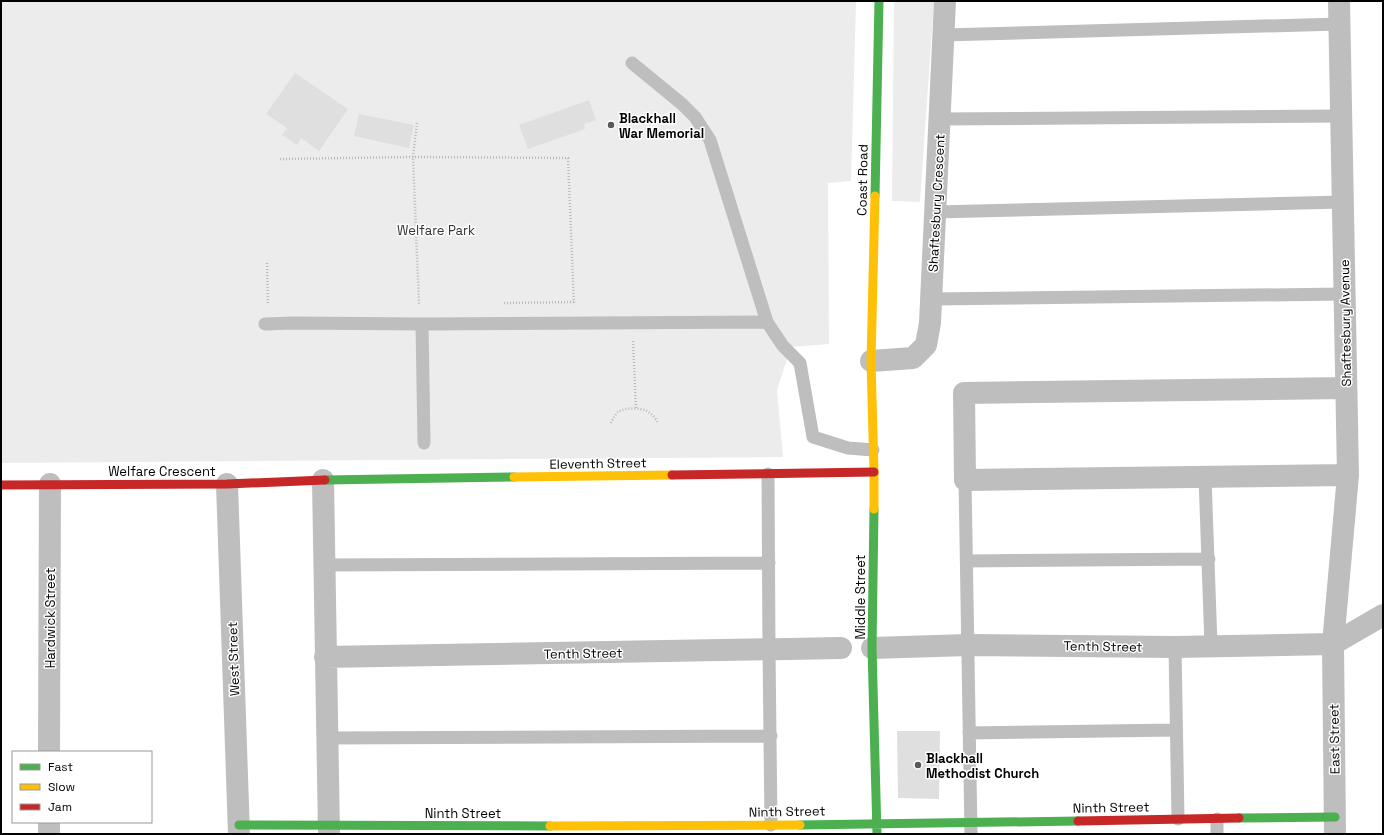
<svg xmlns="http://www.w3.org/2000/svg" width="1384" height="835" font-family="'Space Grotesk',sans-serif">
<style>
.green{fill:#ececec}
.building{fill:#dfdfdf}
.lines{fill:none;stroke-linecap:round;stroke-linejoin:round}
.path{stroke:#b9b9b9;stroke-width:2.5;stroke-dasharray:1 2;stroke-linecap:butt}
.lane{stroke:#bebebe;stroke-width:13}
.street{stroke:#bebebe;stroke-width:22}
.fast{stroke:#4caf50;stroke-width:9}
.slow{stroke:#ffc107;stroke-width:9}
.jam{stroke:#c62828;stroke-width:9}
.poi-dot{fill:#595959;stroke:#fff;stroke-width:1.5}
.labels{text-anchor:middle;stroke-width:3;stroke-linejoin:round;paint-order:stroke}
.poi-label{font-size:13px;font-weight:bold;fill:#000;stroke:#fff;text-anchor:start}
.street-label{font-size:13px;fill:#000;stroke:#fff}
.park-label{font-size:13px;fill:#333;stroke:#fff}
</style>
<rect width="100%" height="100%" fill="#fff"/>
<path class="green" d="M1 1H856L851 181 828 183 829 344 791 347 777 390 783 457 1 463Z
M894 1H934L920 202 892 201Z"/>
<path class="building" d="M295 73 348 109 319 151 301 138 297 145 282 135 287 128 266 114Z
M589 100 596 120 584 124 585 129 528 149 519 125Z
M359 114 414 125 409 148 354 136Z
M897 731H940L939 799 898 798Z"/>
<g class="lines">
<path class="path" d="M417 123 413 157 419 304
M280 159 413 157 568 158 574 305
M267 263 268 305
M504 303 574 302
M633 341 636 409
M611 423C613 419 615 415 618 412 625 407 640 408 647 411 652 414 656 419 658 423"/>
<path class="lane" d="M943 35 1339 24
M632 63 682 104 695 117 710 140 767 322 783 346 800 363 813 437 848 448 873 450
M939 119 1341 116
M935 212 1343 202
M931 299 1344 294
M265 324 293 323 422 324 767 322
M422 324 424 443
M768 474 769 650 771 825
M1205 477 1211 645
M965 480 971 834
M967 561 1209 559
M324 565 769 563
M1175 647 1178 819
M969 733 1176 730
M327 738 771 736
M1217 819V834"/>
<path class="street" d="M871 361 913 358 926 345 930 323 945 1
M1346 388 964 393 965 480 1348 475
M323 480 329 834
M227 484 239 834
M872 648 968 645 1175 647 1333 644 1383 615
M325 657 841 648
M49 752 50 484
M49 834V822
M1335 834 1333 644 1348 475 1339 1"/>
<path class="fast" d="M875 196 879 1
M325 480 514 477
M874 509 872 648 877 834
M1239 818 1335 817
M239 825 550 826
M800 825 1078 821"/>
<path class="slow" d="M514 477 672 475
M874 509V472L871 361 875 196
M550 826 800 825"/>
<path class="jam" d="M672 475 874 472
M1 485 227 484 325 480
M1078 821 1239 818"/>
</g>
<g class="poi-dot">
<circle cx="611" cy="125" r="4"/>
<circle cx="918" cy="765" r="4"/>
</g>
<g class="labels">
<g class="poi-label">
<text x="619" y="123">Blackhall<tspan x="619" dy="15">War Memorial</tspan></text>
<text x="926" y="763">Blackhall<tspan x="926" dy="15">Methodist Church</tspan></text>
</g>
<g class="street-label">
<text transform="translate(862 180) rotate(-89)" y="5">Coast Road</text>
<text transform="translate(936 203) rotate(-87)" y="5">Shaftesbury Crescent</text>
<text transform="translate(1345 323) rotate(-91)" y="5">Shaftesbury Avenue</text>
<text transform="translate(598 463) rotate(-1)" y="5">Eleventh Street</text>
<text x="162" y="476">Welfare Crescent</text>
<text transform="translate(860 597) rotate(-90)" y="5">Middle Street</text>
<text transform="translate(50 618) rotate(-90)" y="5">Hardwick Street</text>
<text transform="translate(1103 646) rotate(1)" y="5">Tenth Street</text>
<text transform="translate(583 653) rotate(-1)" y="5">Tenth Street</text>
<text transform="translate(233 659) rotate(-92)" y="5">West Street</text>
<text transform="translate(1334 739) rotate(-91)" y="5">East Street</text>
<text transform="translate(1111 807) rotate(-1)" y="5">Ninth Street</text>
<text transform="translate(787 811) rotate(-1)" y="5">Ninth Street</text>
<text x="463" y="818">Ninth Street</text>
</g>
<g class="park-label">
<text x="436" y="235">Welfare Park</text>
</g>
</g>
<rect width="1384" height="835" fill="none" stroke="#000000" stroke-width="4"/>
<rect x="12" y="751" width="140" height="72" fill="#ffffff" stroke="#999999"/>
<rect x="20" y="764" width="20" height="6" fill="#4caf50" stroke="#999999"/>
<text x="48" y="771" font-size="12" fill="#000000">Fast</text>
<rect x="20" y="784" width="20" height="6" fill="#ffc107" stroke="#999999"/>
<text x="48" y="791" font-size="12" fill="#000000">Slow</text>
<rect x="20" y="804" width="20" height="6" fill="#c62828" stroke="#999999"/>
<text x="48" y="811" font-size="12" fill="#000000">Jam</text>
</svg>
